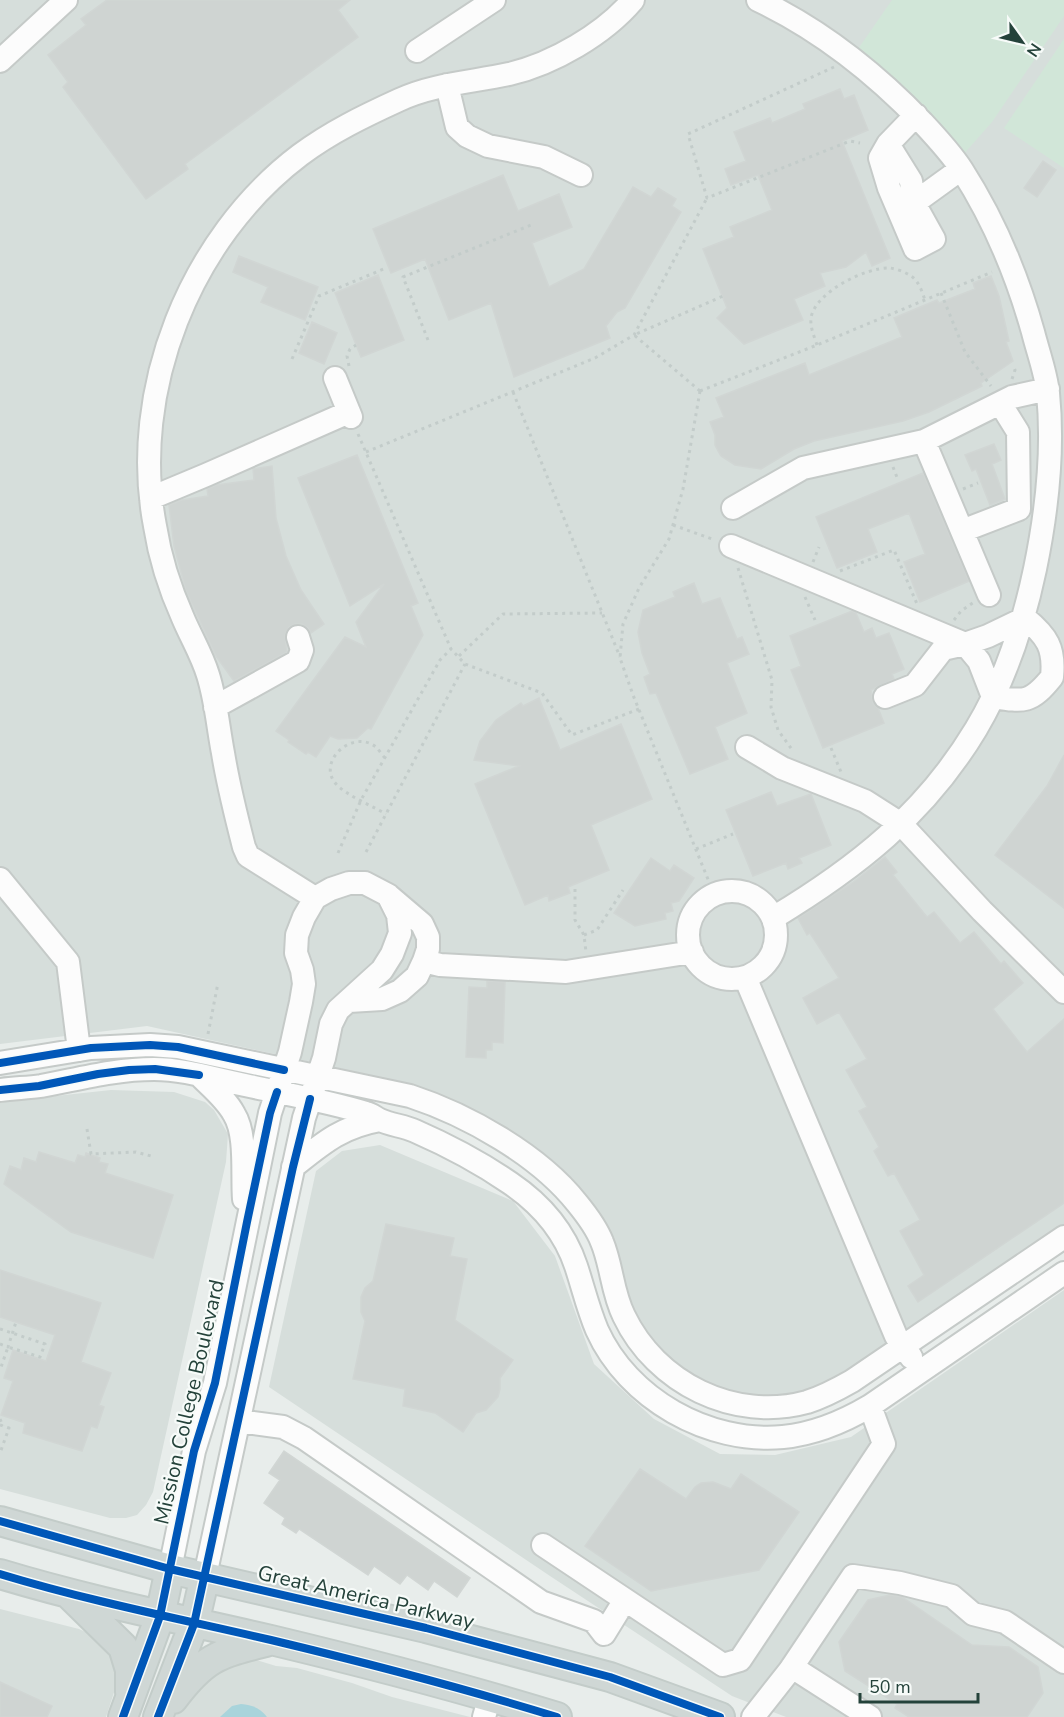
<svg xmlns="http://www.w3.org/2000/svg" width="1064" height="1717" font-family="'Nunito Sans',sans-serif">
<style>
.built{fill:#d6dedb}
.green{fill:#d1e6d8}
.water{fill:#a9d4db}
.building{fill:#cfd4d2;stroke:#d1d6d4;stroke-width:1.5}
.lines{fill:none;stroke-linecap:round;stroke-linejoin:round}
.minor-casing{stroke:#c5cac8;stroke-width:26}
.major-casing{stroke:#c3ccc9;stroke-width:32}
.path{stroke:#c3ccca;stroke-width:3;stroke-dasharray:3 4.5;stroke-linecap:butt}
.minor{stroke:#fcfcfc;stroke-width:22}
.major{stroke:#cfd7d5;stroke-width:28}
.cycleway-casing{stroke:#f7fbf9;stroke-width:11}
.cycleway{stroke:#0057b8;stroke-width:8}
.labels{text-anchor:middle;stroke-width:4.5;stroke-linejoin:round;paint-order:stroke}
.street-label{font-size:21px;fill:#24423a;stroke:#f7fbf9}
</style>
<rect width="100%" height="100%" fill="#e8edeb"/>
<path class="built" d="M0 0H1064V1227L848 1373 810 1391 787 1396 759 1398 716 1392 651 1343 631 1311 617 1259 477 1113 453 1100 406 1083 147 1026 0 1044Z
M111 1090 174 1092 205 1102 214 1110 228 1134 226 1162 153 1492 146 1505 137 1515 126 1518H110L0 1489V1102Z
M380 1145 513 1201 555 1256 594 1364 654 1419 720 1454 775 1455 851 1437 1064 1290V1717H786L732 1696 550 1576 269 1387 316 1171 342 1151Z
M0 1609 79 1629 101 1639 113 1652 119 1677 106 1717H0Z
M247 1657 276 1666 297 1668 352 1683 392 1697 470 1717H175L187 1690Z"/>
<path class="green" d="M892 0H1064V16L992 122 962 156 912 99 858 49Z
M1064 39V168L1004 128Z"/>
<path class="water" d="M241 1704C252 1705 260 1708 267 1717H220L232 1706Z"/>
<path class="building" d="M107 0H350L338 10 358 37 185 164 188 169 146 199 63 87 68 82 48 55 86 25 81 19Z
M840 89 844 99 854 95 868 130 842 141 890 258 872 266 866 252 846 267 820 273 825 286 794 299 803 320 744 344 717 318 727 308 703 249 734 237 730 227 772 210 758 175 731 185 725 169 746 161 734 132 770 118 772 123 805 109 803 104Z
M1043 161 1056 170 1037 197 1024 188Z
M503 175 518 211 559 194 572 227 532 243 549 287 584 269 633 187 651 197 658 188 676 199 672 206 681 212 625 308 617 312 606 326 610 338 514 377 491 303 449 320 425 259 391 273 373 229Z
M239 256 318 287 305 320 261 302 268 287 233 272Z
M378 275 404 340 361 357 335 293Z
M991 276 999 296 1009 341 1006 342 1013 361 981 383 982 386 929 412 903 421 814 441 794 449 761 469 735 465 721 456 718 451 715 445V435L710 422 724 417 716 398 805 363 809 375 902 337 894 318 937 300 939 303 975 289 973 283Z
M312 322 337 333 324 364 299 353Z
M994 444 1001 460 992 464 1005 499 990 505 976 469 972 471 965 455Z
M357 455 418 603 411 606 423 635 371 729 368 728 357 738 338 739 330 736 316 757 308 752 306 754 288 742 289 740 276 731 345 637 366 647 356 622 384 584 350 606 298 478Z
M272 466 276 518 286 556 301 590 324 624 311 633 308 628 302 624H295L289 627 285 635 287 652 234 681 216 656 186 591 174 546 169 505 182 500 208 496 207 489 216 485 254 480 253 469Z
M923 473 969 581 920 602 904 562 925 554 909 513 868 529 877 552 837 568 816 517Z
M694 583 702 604 720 598 737 639 742 637 749 654 727 663 747 713 715 727 728 759 690 774 656 693 650 694 644 677 650 674 642 653 638 632 643 610 675 597 673 592Z
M852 611 856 613 864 632 872 628 876 638 889 633 904 669 892 674 894 679 871 690 873 703 878 708 884 723 823 748 791 670 801 666 790 636Z
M539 698 560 750 621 724 652 799 591 825 609 870 568 887 570 893 549 901 548 895 525 905 475 784 519 766 474 760 480 741 496 720 521 703 523 706Z
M1064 755V908L995 855 1047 786Z
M771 792 777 806 811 794 831 845 799 858 802 863 788 869 786 863 753 876 726 810Z
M885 857 897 872 893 875 927 917 934 912 960 943 974 932 1001 964 1004 961 1023 983 993 1009 1027 1052 1064 1019V1203L918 1302 908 1286 924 1275 900 1231 920 1220 894 1173 888 1176 874 1151 879 1147 859 1111 867 1107 846 1070 867 1059 839 1012 817 1024 803 998 839 978 810 933 807 935 798 918 852 883Z
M651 858 670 871 674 865 694 878 679 901 671 903 673 911 665 913 666 919 635 926 614 913Z
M487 981 505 982 503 1043 492 1042V1050H486V1058L466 1057 469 987 487 988Z
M39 1152 75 1163 78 1155 85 1157 86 1153 100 1158 99 1162 108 1164 105 1173 173 1195 153 1258 71 1232 4 1184 10 1166 21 1170 24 1158 36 1162Z
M386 1224 454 1238 450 1256 467 1259 455 1320 513 1360 500 1378V1389L498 1397 486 1410 476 1413 463 1432 435 1413 403 1406 405 1389 353 1379 365 1321 361 1312V1297L365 1288 373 1281Z
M0 1270 101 1303 81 1362 111 1373 99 1405 104 1407 97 1428 91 1426 82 1451 23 1433 25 1423 1 1415 13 1381 4 1378 13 1350 46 1361 55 1335 0 1317Z
M284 1451 470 1578 457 1597 434 1581 428 1590 407 1575 400 1584 374 1566 368 1575 299 1529 296 1533 282 1524 285 1518 264 1503 280 1480 269 1473Z
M640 1469 686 1499 695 1487 701 1483 713 1482 731 1489 741 1474 799 1512 759 1570 651 1591 585 1546Z
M890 1595 902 1597 972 1645 1009 1647 1038 1667 1043 1693 1027 1717H909L895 1708 897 1704 845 1671 839 1642 868 1600Z
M0 1682 52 1706 47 1717H0Z"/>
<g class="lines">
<defs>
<path id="minor" d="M758 0C821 30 873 71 922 122 936 137 951 153 962 170 994 220 1017 275 1033 332 1038 352 1046 373 1048 393 1054 453 1047 511 1035 569 1023 626 1006 679 976 729 925 814 856 868 773 918
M417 51 494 0
M0 61 66 0
M447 85 457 127 467 136 488 146 544 157 581 175
M916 115 888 144 880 158 889 188 915 249 934 239 914 203 961 169
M888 144 911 181 914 203
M335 378 351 417
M924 441 989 595
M151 498 206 475 349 412
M733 508 803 468 924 441 1012 397 1048 389
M962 531 1019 509 1018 432 1000 403
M731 546 965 644 979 661 993 697C1025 702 1031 703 1052 677 1055 648 1047 636 1025 618L988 636 965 644 943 649 915 685 885 697
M215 707 298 661 302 650 298 637
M747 747 782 768 865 801 901 824 982 911 1064 992
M0 879 68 962 79 1050
M688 935a44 44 0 1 1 88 0a44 44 0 1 1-88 0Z
M315 898 248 856 244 847C236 816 228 784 223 753 218 727 216 700 208 675 202 655 191 637 183 618 170 589 160 558 155 526 129 391 190 238 300 155 331 132 364 116 399 100 433 84 473 82 509 74 553 64 604 34 633 0
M424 961 440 965 566 972 692 952
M745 977 896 1336 911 1357
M0 1063 91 1048 150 1045 178 1047 410 1096C468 1115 539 1155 577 1203 586 1214 597 1229 602 1242 612 1266 612 1292 624 1316 656 1383 734 1422 807 1402 823 1397 838 1389 852 1381L1064 1237
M199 1075C211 1087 226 1099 234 1114 247 1135 242 1174 244 1199
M0 1090C14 1088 28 1088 41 1086 79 1079 115 1069 154 1069 184 1069 215 1079 245 1085 286 1094 327 1101 366 1113 372 1114 375 1118 380 1120 391 1125 404 1126 415 1131 447 1145 481 1163 510 1183 541 1204 564 1230 576 1266 583 1287 588 1309 597 1330 628 1399 708 1444 783 1437 814 1434 843 1422 870 1406L1064 1273
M293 1167C323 1143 341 1127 380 1120
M239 1421 283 1427 304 1438 541 1602 594 1621 604 1634 620 1608 630 1603 723 1665 740 1660 884 1444 870 1406
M543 1545 630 1603
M170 1569 194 1451 215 1383 270 1113 290 1052 301 1002 304 984 302 970 296 953 297 935 304 917 315 898 331 889 349 883H365L388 895 422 924 428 937V949L424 961 417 976 400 991 382 999 349 1001
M205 1576 304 1118 324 1058 331 1024 338 1010 382 970 392 954 400 933 398 915 388 895
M792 1667 870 1717
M484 1717 490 1696
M753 1717 790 1670 853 1576 900 1583 952 1596 973 1614 1005 1622 1064 1662"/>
<path id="major" d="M0 1521 170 1569 426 1628 610 1677 720 1717
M0 1574C89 1601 180 1619 271 1640 367 1663 463 1688 557 1717
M70 1595 123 1647 130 1670V1692
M173 1699C204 1658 217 1654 266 1642
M123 1717 160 1616 170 1569
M158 1717 194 1624 205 1576"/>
</defs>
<use href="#minor" class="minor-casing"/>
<use href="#major" class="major-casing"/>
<path class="path" d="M834 67 688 134 707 198 850 141 860 143
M941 293 965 352 991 386
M428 340 403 277 531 225
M817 345C814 336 810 327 811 318 815 292 866 267 890 268 897 269 905 272 911 276 919 281 922 292 925 300
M292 359 319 296 386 268
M349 366 347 356 350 349 356 345
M1012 379 1015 370 1013 365
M700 391 683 489 669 539 639 588 623 624 620 658 633 695 714 894
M700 391 817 345 992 272
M700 391 634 335 723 296
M513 392 620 657
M358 434 451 649 465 664 542 693 572 735 639 709
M366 452 595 358 634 335 707 198
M893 467 898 480
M963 489 978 483
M673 525 715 540
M813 562 819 547
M738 568 772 680 771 707 778 730 793 751
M840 571 894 550 917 604
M805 597 815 620
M954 620 961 611 974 602
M459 656 503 614 602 613
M831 748 841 772
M385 758C382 755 379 750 376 747 352 728 315 763 337 785 348 796 372 806 386 814
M696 849 733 834
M366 852 465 664
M338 853 361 800 440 660 451 649
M575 889V920L584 935 586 952
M584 935 597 930 623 890
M208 1034 218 983
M87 1129 91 1154 136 1152 151 1156
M0 1329 45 1344 40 1357 8 1347 0 1370
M0 1344 8 1347 16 1322
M0 1419 3 1426
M0 1425 9 1428 0 1453"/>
<use href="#minor" class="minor"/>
<use href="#major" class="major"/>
<defs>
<path id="cycleway" d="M0 1063 91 1048 150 1045 178 1047 284 1070
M0 1090 39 1086 98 1074 129 1070 155 1069 199 1075
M0 1521 170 1569 426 1628 610 1677 720 1717
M0 1574C89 1601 180 1619 271 1640 367 1663 463 1688 557 1717
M123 1717 160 1616 194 1451 215 1383 247 1222 270 1113 277 1092
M158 1717 194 1624 293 1167 310 1099"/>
</defs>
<use href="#cycleway" class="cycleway-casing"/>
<use href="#cycleway" class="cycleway"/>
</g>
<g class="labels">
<g class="street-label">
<text transform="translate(189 1402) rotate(-77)" y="7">Mission College Boulevard</text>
<text transform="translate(366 1597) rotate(13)" y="7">Great America Parkway</text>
</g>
</g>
<g transform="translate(1022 42) rotate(124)" stroke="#f7fbf9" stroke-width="4.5" paint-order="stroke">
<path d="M0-4.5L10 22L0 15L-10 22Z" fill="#24423a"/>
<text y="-9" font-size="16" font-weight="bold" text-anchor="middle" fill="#24423a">N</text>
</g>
<path d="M860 1693v9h118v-9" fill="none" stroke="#24423a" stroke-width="3"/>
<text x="869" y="1693" font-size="18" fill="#24423a" stroke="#f7fbf9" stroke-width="4.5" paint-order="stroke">50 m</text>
</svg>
